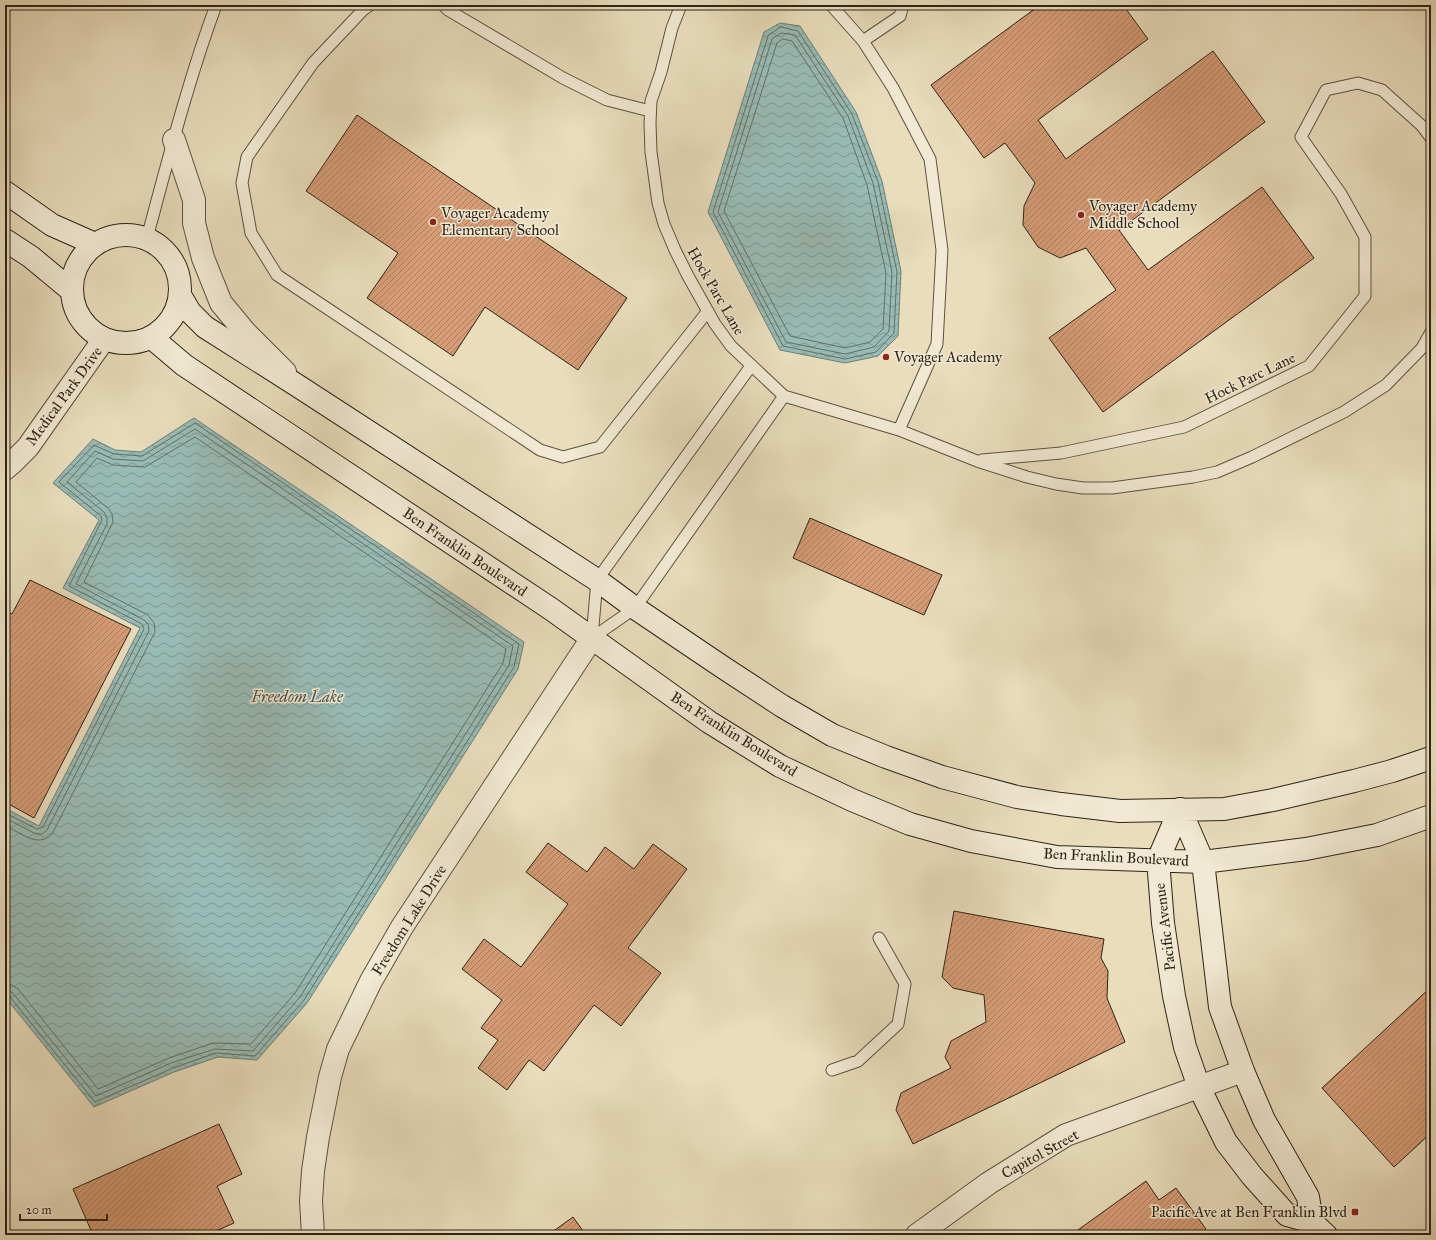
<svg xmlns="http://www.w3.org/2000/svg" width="1436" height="1240" font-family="'IM FELL Great Primer',serif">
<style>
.water{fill:url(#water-waves);stroke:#6d7f76}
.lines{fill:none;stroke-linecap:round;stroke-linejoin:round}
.shore{stroke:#627066;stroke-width:1}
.building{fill:url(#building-hatch);stroke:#2d2418}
.lane-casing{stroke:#5c5241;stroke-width:13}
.street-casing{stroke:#5c5241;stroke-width:24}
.secondary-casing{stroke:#2d2418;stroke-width:24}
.lane{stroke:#f1e9d3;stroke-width:11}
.street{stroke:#f1e9d3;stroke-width:22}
.secondary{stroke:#f1e9d3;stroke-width:22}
.poi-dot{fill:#8f2418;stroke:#f1e9d3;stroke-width:1.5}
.labels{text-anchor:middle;stroke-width:3;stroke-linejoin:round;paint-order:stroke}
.poi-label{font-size:15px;fill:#2d2418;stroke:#f1e9d3;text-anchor:start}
.street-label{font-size:15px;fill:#2d2418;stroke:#f1e9d3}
.water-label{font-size:16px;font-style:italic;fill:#4d5147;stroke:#f1e9d3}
</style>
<defs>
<pattern id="water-waves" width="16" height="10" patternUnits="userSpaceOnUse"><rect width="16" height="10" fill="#98bbb5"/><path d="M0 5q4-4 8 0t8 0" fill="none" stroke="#7c9892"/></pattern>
<pattern id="building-hatch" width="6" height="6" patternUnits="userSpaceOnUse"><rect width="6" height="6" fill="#d69c76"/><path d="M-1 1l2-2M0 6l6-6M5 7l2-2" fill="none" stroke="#ae7f60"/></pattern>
</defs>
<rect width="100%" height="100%" fill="#e9ddbc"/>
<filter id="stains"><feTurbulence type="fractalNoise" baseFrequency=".005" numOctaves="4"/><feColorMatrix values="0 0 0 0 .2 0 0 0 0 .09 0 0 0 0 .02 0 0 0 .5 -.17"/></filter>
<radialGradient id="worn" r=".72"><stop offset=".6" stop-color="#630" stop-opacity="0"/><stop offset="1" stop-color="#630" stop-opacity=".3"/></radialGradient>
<path class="water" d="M780 23 800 26 856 112 882 181 901 271 898 336 878 356 845 363 780 350 708 212 764 32Z
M194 418 524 642 518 669 307 1003 257 1060 218 1057 174 1072 94 1107 5 997V808L39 826 140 628 63 588 99 520 53 483 93 439 115 450 141 452Z"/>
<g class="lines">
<path class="shore" d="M781 27 798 31 852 114 878 182 897 272 894 333 876 352 845 359 783 346 713 212 768 36Z
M782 33 795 35 848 116 873 183 892 272 889 331 874 347 845 354 786 342 718 212 772 39Z
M783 39 792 41 843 118 867 185 886 273 883 329 870 342 845 348 790 336 724 211 777 43Z
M5 813 37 829 43 827 144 629 142 624 69 586 102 520 101 516 59 482 94 445 114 454 142 456 195 423 519 644 514 667 304 1000 255 1056 216 1053 173 1068 95 1102 10 997 5 995
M5 818 36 834H42L47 830 149 631 148 624 144 620 76 584 107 524V518L104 512 67 482 95 451 113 459 143 461 195 429 513 646 509 665 300 997 253 1051 215 1049 171 1063 96 1096 13 993 9 991 5 990
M5 825C19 832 38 849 52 834L155 632 154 623 148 615 84 582 113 522 112 514 109 509 76 482 97 458 113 465 145 467 195 437 506 649 503 663 295 993 251 1044 213 1043 169 1058 98 1089 18 989 12 985 5 984"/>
</g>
<path class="building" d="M1040 5H1123L1148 39 1038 120 1066 159 1213 51 1265 122 1119 230 1148 270 1262 187 1314 258 1103 412 1049 338 1116 290 1086 248 1060 258 1038 247 1023 225 1024 206 1035 183 1005 143 984 158 931 85Z
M357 115 627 298 578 370 485 307 453 356 367 298 398 253 306 191Z
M810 518 942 575 924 615 793 558Z
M30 580 131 629 34 818 5 802V611L12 614Z
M548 843 587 872 605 847 634 869 653 844 687 869 628 948 661 973 621 1026 594 1005 544 1071 529 1060 507 1090 478 1068 498 1040 481 1028 502 1000 462 969 484 939 521 967 568 904 526 872Z
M954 911 1104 939 1101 958 1108 971 1107 998 1125 1042 913 1144 896 1110 901 1093 951 1068 945 1057 951 1041 986 1022 984 995 953 988 942 977Z
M1431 987V1133L1394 1167 1322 1088Z
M219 1124 242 1174 217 1186 234 1223 207 1235H93L73 1189Z
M1146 1181 1159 1200 1176 1188 1206 1229 1197 1235H1071Z
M573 1217 586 1235H548Z"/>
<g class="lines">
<defs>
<path id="lane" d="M370 5 363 10 313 63 247 157 242 183 251 233 277 275 540 450 563 457 600 447 708 311
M443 5 448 10 563 78 607 100 650 111
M681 5 672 28 661 72 651 101 650 123 651 152 658 203 664 224 675 250 688 276 715 324 731 346 784 396 899 430 977 461 1027 477 1056 484 1083 488H1112L1193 477 1217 472 1252 457 1344 412 1386 385 1422 348 1431 332
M831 5 863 41 893 88 930 159 942 250 937 344 899 430
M863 41 900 16 903 5
M147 238C168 160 188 81 216 5
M982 460 1061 453 1184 427 1309 366 1365 296V237L1341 194 1301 137 1326 90 1358 83 1382 90 1422 126 1431 138
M592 638 597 580 751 366
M592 638 635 608 784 396
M832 1070 858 1061 898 1024 905 984 879 938"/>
<path id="street" d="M174 140 194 200V223L203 258 221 303 245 332 285 372
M5 469 12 463 28 447 104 339
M313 1235 311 1201 313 1171 318 1137 330 1077 338 1049 371 981 402 927 592 638
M917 1235 989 1183 1066 1135 1243 1071"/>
<path id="secondary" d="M5 192 52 225 95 244
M72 289a54 54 0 1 1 108 0a54 54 0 1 1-108 0Z
M5 240 31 257 72 291
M180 295 190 312 205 327 298 386 597 580 635 608 724 668 782 706 832 735 886 757 942 777 1017 797 1061 804 1120 811 1224 809 1273 800 1354 781 1392 771 1431 758
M151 337 184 365 551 609 709 722 780 766 852 800 910 824 971 841 1057 857 1203 862 1306 849 1377 835 1431 816
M1180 809 1158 860 1163 923 1174 996 1185 1047 1199 1087 1226 1142 1252 1176 1287 1215 1312 1222 1326 1235
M1180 809 1203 862 1220 1007 1243 1071 1264 1120 1308 1197 1312 1222"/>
</defs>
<use href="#lane" class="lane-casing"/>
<use href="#street" class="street-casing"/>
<use href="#secondary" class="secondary-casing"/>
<use href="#lane" class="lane"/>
<use href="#street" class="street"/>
<use href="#secondary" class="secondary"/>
</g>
<g class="poi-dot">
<circle cx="1081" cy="215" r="4"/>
<circle cx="433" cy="222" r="4"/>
<circle cx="886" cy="357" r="4"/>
<rect x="1351" y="1208" width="8" height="8" rx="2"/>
</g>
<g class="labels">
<g class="poi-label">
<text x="1089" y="211">Voyager Academy<tspan x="1089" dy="17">Middle School</tspan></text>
<text x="441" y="218">Voyager Academy<tspan x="441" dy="17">Elementary School</tspan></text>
<text x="894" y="362">Voyager Academy</text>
<text x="1347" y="1217" text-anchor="end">Pacific Ave at Ben Franklin Blvd</text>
</g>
<g class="street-label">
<text transform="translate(716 291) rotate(60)" y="5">Hock Parc Lane</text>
<text transform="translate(1250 378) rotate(-26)" y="5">Hock Parc Lane</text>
<text transform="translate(64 396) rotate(-54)" y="5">Medical Park Drive</text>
<text transform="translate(465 552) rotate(34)" y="5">Ben Franklin Boulevard</text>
<text transform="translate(734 734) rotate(32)" y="5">Ben Franklin Boulevard</text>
<text transform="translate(1116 857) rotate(3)" y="5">Ben Franklin Boulevard</text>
<text transform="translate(409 920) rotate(-58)" y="5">Freedom Lake Drive</text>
<text transform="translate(1165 927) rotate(-97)" y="5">Pacific Avenue</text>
<text transform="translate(1040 1154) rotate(-29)" y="5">Capitol Street</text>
</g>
<g class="water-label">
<text x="297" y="702">Freedom Lake</text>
</g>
</g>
<rect width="1436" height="1240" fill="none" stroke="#e9ddbc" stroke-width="20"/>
<rect x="6" y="6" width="1424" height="1228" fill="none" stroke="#2d2418" stroke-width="2"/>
<rect x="10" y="10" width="1416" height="1220" fill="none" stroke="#2d2418"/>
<path d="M20 1214v6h87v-6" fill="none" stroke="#2d2418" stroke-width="2"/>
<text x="26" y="1214" font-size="12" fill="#2d2418" stroke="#f1e9d3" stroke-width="3" paint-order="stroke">20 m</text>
<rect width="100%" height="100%" filter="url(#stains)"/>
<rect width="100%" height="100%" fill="url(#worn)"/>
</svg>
